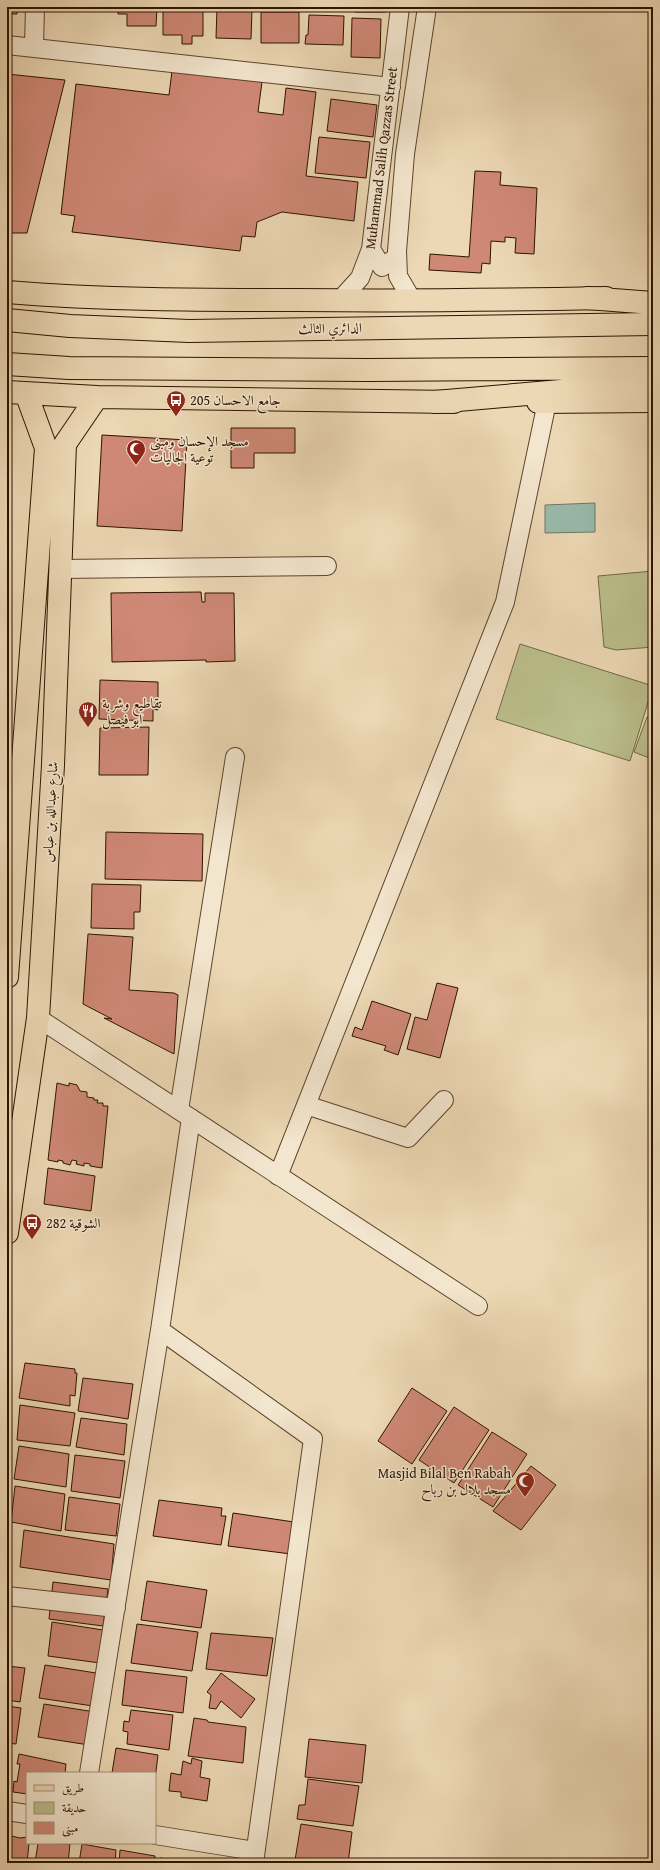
<svg xmlns="http://www.w3.org/2000/svg" width="660" height="1870" font-family="'Gentium Book Plus',Amiri,serif">
<style>
.green{fill:#babe8b;stroke:#746846}
.water{fill:#99baab;stroke:#6f7767}
.building{fill:#cf8876;stroke:#2f1300}
.lines{fill:none;stroke-linecap:round;stroke-linejoin:round}
.minor-casing{stroke:#5e442d;stroke-width:20}
.major-casing{stroke:#2f1300;stroke-width:24}
.highway-casing{stroke:#2f1300;stroke-width:24}
.minor{stroke:#f3e6ce;stroke-width:18}
.major{stroke:#ecd8b4;stroke-width:22}
.highway{stroke:#ecd8b4;stroke-width:22}
.labels{text-anchor:middle;stroke-width:3;stroke-linejoin:round;paint-order:stroke}
.street-label{font-size:14px;fill:#2f1300;stroke:#f3e6ce}
.poi-label{font-size:14px;fill:#2f1300;stroke:#f3e6ce;text-anchor:start}
</style>
<rect width="100%" height="100%" fill="#ecd8b4"/>
<filter id="stains"><feTurbulence type="fractalNoise" baseFrequency=".005" numOctaves="4"/><feColorMatrix values="0 0 0 0 .2 0 0 0 0 .09 0 0 0 0 .02 0 0 0 .5 -.17"/></filter>
<radialGradient id="worn" r=".72"><stop offset=".6" stop-color="#630" stop-opacity="0"/><stop offset="1" stop-color="#630" stop-opacity=".3"/></radialGradient>
<path class="green" d="M653 571V647L616 650 604 647 598 576Z
M520 644 653 686 630 761 496 719Z
M647 717 653 720 652 759 634 752Z"/>
<path class="water" d="M595 503V532L545 533V505Z"/>
<path class="building" d="M7 7H17V14H7Z
M118 7H157L156 26H127V14H118Z
M163 7H203V36H192V44H182V35H163Z
M355 7H387L386 12H355Z
M217 8 252 10 251 39 216 38Z
M261 12H299V43H261Z
M309 15 344 16 343 45 305 44 306 35H308Z
M352 18 381 19 380 58 351 57Z
M172 71 262 82 258 112 283 115 286 88 316 92 306 176 358 182 354 221 282 212 257 222 255 237 242 236 240 251 72 232 75 216 61 214 76 84 169 95Z
M7 74 65 80 27 233H7Z
M331 99 377 105 373 137 327 131Z
M319 137 370 142 366 178 315 173Z
M475 171 501 172 500 185 537 188 534 254 515 253 516 238 505 237V242L491 241 490 264 482 263 481 273 429 270 430 254 469 257Z
M231 428H295V453H254V468H231Z
M102 435 187 440 182 531 97 526Z
M201 592 202 602H205V593H234L235 661 206 662V660L112 662 111 593Z
M100 680 158 682V710L153 709V721L99 719Z
M149 727 148 775H99L100 728Z
M106 832 203 834 202 881 105 879Z
M92 884 141 885 140 912H134V929L91 928Z
M88 934 133 937 129 990 174 993 178 995 174 1054 104 1018 112 1019 83 1004Z
M437 983 458 988 440 1058 407 1049 415 1017 427 1020Z
M372 1001 411 1014 398 1055 384 1050 386 1046 352 1036 355 1027 362 1030Z
M57 1083 69 1086V1083L77 1085 80 1091 87 1092V1097L94 1098V1100H98L97 1103H103V1106H108L102 1168 90 1166V1164L84 1163V1166L76 1164 77 1161 72 1160 70 1165 63 1163V1161L58 1160V1162L48 1160Z
M48 1168 95 1176 91 1211 44 1204Z
M25 1363 75 1369V1373H77L75 1396 70 1395V1406L19 1398Z
M83 1378 133 1384 128 1419 78 1411Z
M412 1388 447 1411 412 1464 378 1441Z
M20 1405 75 1413 70 1446 17 1440Z
M454 1407 489 1430 454 1483 419 1460Z
M81 1418 127 1424 124 1455 76 1447Z
M492 1432 527 1454 493 1507 458 1485Z
M19 1446 69 1454 66 1487 14 1479Z
M75 1455 125 1461 120 1498 71 1491Z
M531 1466 556 1485 521 1530 493 1511Z
M15 1486 65 1494 61 1531 11 1522Z
M69 1497 120 1504 116 1536 65 1530Z
M159 1500 222 1508 221 1516H226L221 1545 153 1536Z
M233 1513 294 1522 291 1554 228 1546Z
M24 1530 114 1544 111 1580 20 1567Z
M147 1581 207 1590 201 1628 141 1620Z
M53 1582 108 1589 103 1626 49 1619Z
M52 1622 103 1630 100 1663 48 1656Z
M137 1624 198 1632 192 1671 131 1663Z
M211 1633 273 1638 267 1676 206 1669Z
M45 1665 96 1673 93 1706 39 1698Z
M7 1666 25 1668 20 1702 7 1700Z
M126 1670 187 1677 183 1713 122 1705Z
M221 1673 255 1699 241 1718 221 1701 216 1709 209 1708 211 1695 207 1692Z
M44 1704 95 1712 89 1745 38 1737Z
M7 1706 21 1708 16 1744 7 1743Z
M131 1710 173 1715 169 1750 127 1744 128 1732 123 1731 124 1721 129 1722Z
M194 1718 207 1720 208 1722 246 1727 243 1763 188 1756Z
M309 1739 366 1745 362 1783 305 1777Z
M116 1748 158 1755 155 1779V1773H112Z
M19 1754 66 1764 65 1773H27V1794L13 1792 14 1781 17 1782 20 1764H17Z
M192 1758 202 1761 200 1777 210 1779 207 1801 181 1797V1792L169 1791 171 1773 181 1775 183 1761 191 1764Z
M308 1779 359 1786 353 1826 297 1819 299 1805H305Z
M301 1824 352 1832 348 1863H315L295 1860Z
M7 1835 20 1838 27 1837V1843H29L27 1863H7Z
M38 1843 70 1844 68 1863H35Z
M82 1844 116 1850 115 1863H79Z
M120 1850 155 1856V1863H119Z
M160 1858 194 1863H159Z"/>
<g class="lines">
<defs>
<path id="minor" d="M7 45 391 87
M34 47 35 7
M371 249 382 267 397 257
M340 300 360 278 371 249 400 7
M412 300 398 276 397 251 405 154 427 7
M61 569 327 566
M38 1018 478 1306
M306 1105 408 1138 444 1100
M179 1110 235 757
M278 1176 505 602 547 402
M160 1330 313 1439 254 1863
M7 1596 116 1608
M89 1773 160 1330 191 1118
M7 1811 27 1814
M155 1835 255 1851"/>
<path id="major" d="M7 292C104 300 200 300 297 300 400 301 503 300 606 298
M7 392 97 397 454 402
M538 402 653 401
M7 977 46 448 26 393
M7 1233 38 1018 53 765 65 444 97 397"/>
<path id="highway" d="M587 298 653 303
M7 320 70 326 189 331 653 324
M7 364 69 368 369 370 653 368
M435 402 653 383"/>
</defs>
<use href="#minor" class="minor-casing"/>
<use href="#major" class="major-casing"/>
<use href="#highway" class="highway-casing"/>
<use href="#minor" class="minor"/>
<use href="#major" class="major"/>
<use href="#highway" class="highway"/>
</g>
<defs>
<symbol id="bus-pin" viewBox="-11 -11 22 30"><path d="M0 17L-7.5 6A9.5 9.5 0 1 1 7.5 6Z" fill="#8f2418" stroke="#f3e6ce"/><path d="M-5-6H5V4H4V6H2V4H-2V6H-4V4H-5ZM-3.5-4V0h7V-4ZM-3.5 1.2v1.5H-2V1.2ZM2 1.2v1.5H3.5V1.2Z" fill="#fff"/></symbol>
<symbol id="mosque-pin" viewBox="-11 -11 22 30"><path d="M0 17L-7.5 6A9.5 9.5 0 1 1 7.5 6Z" fill="#8f2418" stroke="#f3e6ce"/><path d="M3.5-4.9A6 6 0 1 0 3.5 4.9A5 5 0 1 1 3.5-4.9Z" fill="#fff"/></symbol>
<symbol id="restaurant-pin" viewBox="-11 -11 22 30"><path d="M0 17L-7.5 6A9.5 9.5 0 1 1 7.5 6Z" fill="#8f2418" stroke="#f3e6ce"/><path d="M-5-6h1v4h1v-4h1v4h1v-4h1v5L-1.5 .5V6h-2V.5L-5-1ZM5-6V6H3V1.5H1.5Q1.5-4 5-6Z" fill="#fff"/></symbol>
</defs>
<g fill-rule="evenodd">
<use href="#bus-pin" x="165" y="389" width="22" height="30"/>
<use href="#mosque-pin" x="125" y="438" width="22" height="30"/>
<use href="#restaurant-pin" x="77" y="700" width="22" height="30"/>
<use href="#bus-pin" x="21" y="1212" width="22" height="30"/>
<use href="#mosque-pin" x="514" y="1470" width="22" height="30"/>
</g>
<g class="labels">
<g class="street-label">
<text transform="translate(381 158) rotate(-83)" y="5">Muhammad Salih Qazzas Street</text>
<text transform="translate(330 328) rotate(-1)" y="5">الدائري الثالث</text>
<text transform="translate(50 812) rotate(-87)" y="5">شارع عبدالله بن عباس</text>
</g>
<g class="poi-label">
<text x="190" y="405">جامع الاحسان 205</text>
<text x="150" y="446">مسجد الإحسان ومبنى<tspan x="150" dy="16">توعية الجاليات</tspan></text>
<text x="102" y="708">تقاطيع وشربة<tspan x="102" dy="16">ابو فيصل</tspan></text>
<text x="46" y="1228">الشوقية 282</text>
<text x="511" y="1478" text-anchor="end">Masjid Bilal Ben Rabah<tspan x="511" dy="16">مسجد بلال بن رباح</tspan></text>
</g>
</g>
<rect width="660" height="1870" fill="none" stroke="#ecd8b4" stroke-width="24"/>
<rect x="8" y="8" width="644" height="1854" fill="none" stroke="#2f1300" stroke-width="2"/>
<rect x="12" y="12" width="636" height="1846" fill="none" stroke="#2f1300"/>
<rect x="26" y="1772" width="130" height="72" fill="#f3e6ce" stroke="#a5927c"/>
<rect x="34" y="1785" width="20" height="6" fill="#ecd8b4" stroke="#a5927c"/>
<text x="62" y="1792" font-size="12" fill="#2f1300">طريق</text>
<rect x="34" y="1802" width="20" height="12" fill="#babe8b" stroke="#a5927c"/>
<text x="62" y="1812" font-size="12" fill="#2f1300">حديقة</text>
<rect x="34" y="1822" width="20" height="12" fill="#cf8876" stroke="#a5927c"/>
<text x="62" y="1832" font-size="12" fill="#2f1300">مبنى</text>
<rect width="100%" height="100%" filter="url(#stains)"/>
<rect width="100%" height="100%" fill="url(#worn)"/>
</svg>
